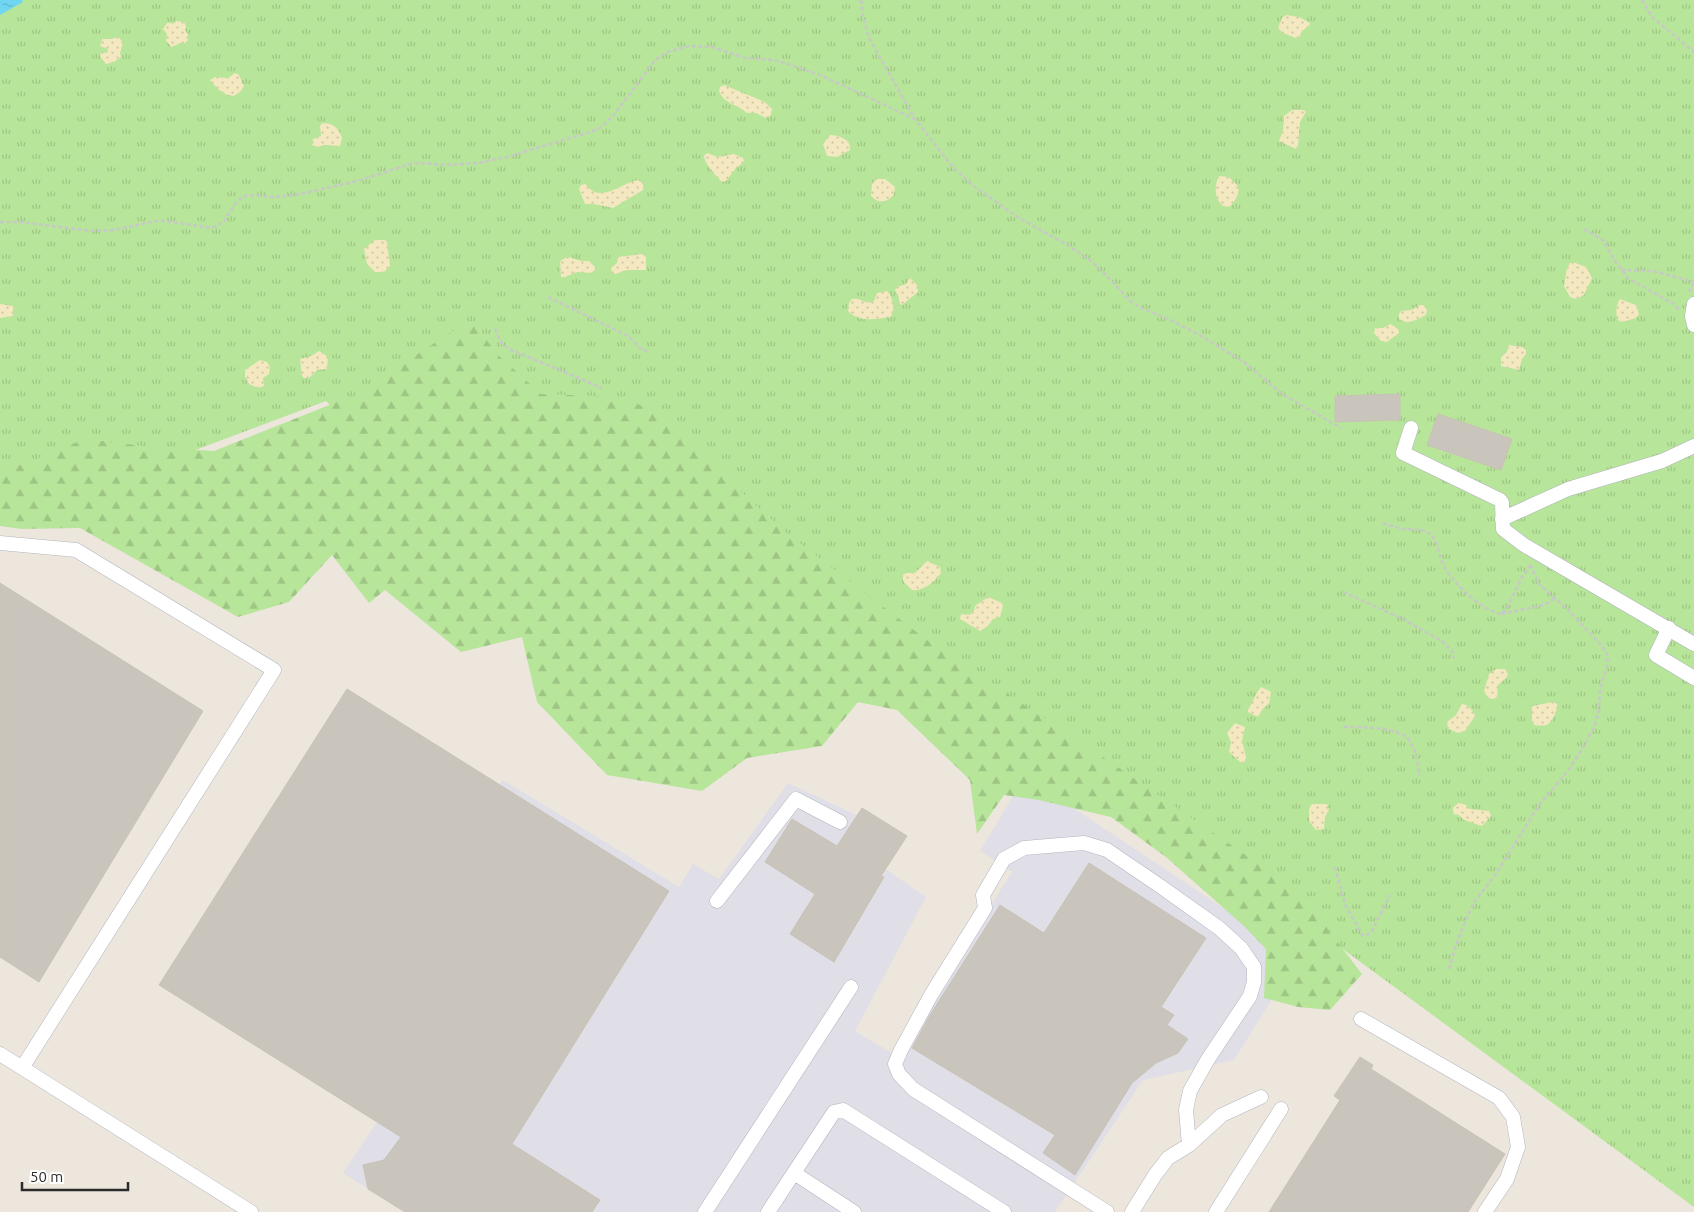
<svg xmlns="http://www.w3.org/2000/svg" width="1694" height="1212" font-family="Ubuntu,sans-serif">
<style>
.industrial{fill:#e0dee6}
.grass{fill:url(#grass-tufts)}
.forest{fill:url(#forest-firs)}
.sand{fill:url(#sand-dots)}
.water{fill:url(#water-ripples)}
.building{fill:#c9c4bc;stroke:#c9c2b7}
.lines{fill:none;stroke-linecap:round;stroke-linejoin:round}
.minor-casing{stroke:#b1b5bf;stroke-width:15}
.path{stroke:#c8c8c8;stroke-width:2.5;stroke-dasharray:4 2.5;stroke-linecap:butt}
.minor{stroke:#fff;stroke-width:14}
</style>
<defs>
<pattern id="grass-tufts" width="24" height="20" patternUnits="userSpaceOnUse" patternTransform="scale(1.25)"><rect width="24" height="20" fill="#b7e599"/><path d="M3 7l-1-3M5 7V3M7 7l1-3M15 17l-1-3M17 17v-4M19 17l1-3" fill="none" stroke="#9ec584"/></pattern>
<pattern id="forest-firs" width="22" height="20" patternUnits="userSpaceOnUse" patternTransform="scale(1.25)"><rect width="22" height="20" fill="#b7e599"/><path d="M5 1l3.5 6h-7zM16 11l3.5 6h-7z" fill="#9ec584"/></pattern>
<pattern id="sand-dots" width="8" height="8" patternUnits="userSpaceOnUse" patternTransform="scale(1.25)"><rect width="8" height="8" fill="#f3e8c0"/><path d="M2 2h.1M6 6h.1" fill="none" stroke="#d0c7a5" stroke-width="1.8" stroke-linecap="round"/></pattern>
<pattern id="water-ripples" width="26" height="14" patternUnits="userSpaceOnUse" patternTransform="scale(1.25)"><rect width="26" height="14" fill="#6fd5f1"/><path d="M2 4q2-2 4 0t4 0M15 11q2-2 4 0t4 0" fill="none" stroke="#60b7cf"/></pattern>
</defs>
<rect width="100%" height="100%" fill="#ede6dd"/>
<path class="industrial" d="M1025 776 1267 937 1287 975 1234 1060 1143 1080 1055 1212H405L343 1173 377 1122 316 1084 503 780 679 887 693 864 719 879 788 783 858 816 845 841 926 897 855 1031 895 1055 1012 872 980 851Z"/>
<path class="grass" d="M0 0H1694V1207L722 493 533 611 326 401 174 458 0 485Z"/>
<path class="forest" d="M468 321 477 328 498 355 541 394 626 397 669 422 708 455 737 488 784 531 936 647 1106 759 1305 896 1335 939 1362 974 1330 1010 1298 1007 1264 998 1266 949 1244 926 1166 857 1111 817 1039 800 1004 795 977 834 970 780 897 710 858 702 822 746 747 758 702 791 607 775 537 702 522 637 461 652 385 590 369 603 332 555 289 602 238 617 80 528 22 529 0 526V473L85 439 152 447 214 451 357 394Z"/>
<path class="sand" d="M1286 15 1299 17 1310 23 1309 26 1302 31 1298 39 1283 33 1278 28 1282 18Z
M176 21 184 22 186 26 185 30 188 35V40L185 43H180L172 47 166 41 167 34 163 29 167 23H175Z
M117 37H119L123 43 120 53 121 57 114 62 106 64 100 56 102 52 107 53 108 49 100 46 102 39H112Z
M235 73 239 75 244 86 241 91 234 96C223 96 216 87 210 80L215 77 228 78Z
M724 85 765 102 772 109 771 115 766 118 756 113H747C737 104 724 104 719 91L720 87Z
M1292 110H1304L1306 112 1300 122 1298 146 1296 149 1279 141 1283 130 1284 116Z
M322 123C333 123 339 128 342 138L340 146 326 145 317 147 312 145 313 139 321 136 320 126Z
M830 135C839 135 852 140 850 150L837 157 827 156 823 144Z
M707 153 718 157 734 154 743 158 744 162 736 168 726 181 722 182C717 177 704 163 704 156Z
M1219 176 1229 177 1238 186C1240 194 1235 202 1229 207L1223 206C1214 199 1214 185 1219 176Z
M877 179H885L895 187 894 195C886 203 879 204 871 196L872 183Z
M638 180 643 183V190L613 208 594 204H585L579 189 581 185 585 184C588 186 591 191 595 192 607 197 626 182 638 180Z
M375 240H385L387 242 390 266 384 272H375L367 264 364 249Z
M642 254 646 257V270H627L615 274 612 273 611 268 617 263 618 257Z
M569 257 581 261H589L595 267V270L592 273 577 272 565 277H561L560 262 563 259Z
M1573 262 1586 267 1592 278 1584 295 1576 299 1570 297 1564 286 1567 268 1570 263Z
M910 278 917 285 918 292 902 305 900 304 898 295 895 290 897 287 906 284Z
M887 291C893 296 895 310 891 317 877 319 859 323 848 311L849 303 852 299C861 297 866 306 874 301L877 293Z
M1620 299 1636 305 1639 314 1636 318 1622 322 1618 320C1615 314 1616 304 1620 299Z
M0 304 13 306V316L0 318Z
M1420 305H1423L1427 310 1426 315C1417 319 1409 326 1399 319V314L1401 311 1411 310Z
M1391 324 1398 329 1399 333 1387 342 1381 341 1374 333 1375 328H1383Z
M1509 345 1522 347 1526 350V354L1522 359 1519 370 1501 366V357L1507 352Z
M319 351 328 357 327 369 317 370 309 378H304L302 376 300 359 311 356Z
M260 360 267 362 270 367 269 374 263 378 264 386 258 388 249 384 245 377V370Z
M927 561 940 567 941 573C936 581 922 592 912 590L903 581V575L906 573H915Z
M988 597 1002 603 1003 606 1000 617 993 619 988 626 980 631 960 619 961 614 969 615 974 611 975 606Z
M1496 669H1505L1508 674 1506 678 1498 685 1497 697 1493 699 1488 698 1484 691 1489 674Z
M1261 687 1270 691 1271 693 1269 703 1262 710 1258 717 1248 712V710C1253 702 1255 694 1261 687Z
M1553 702 1557 704C1557 710 1556 711 1554 716 1548 727 1546 726 1534 725L1532 720V706Z
M1462 704C1467 704 1474 711 1475 716L1465 731 1458 733 1449 729 1447 725 1448 721 1456 715Z
M1235 723 1245 727 1242 741 1246 757 1244 763 1240 762 1229 752 1231 742 1227 733Z
M1458 803 1464 804 1470 809 1489 811 1491 816 1482 826 1464 820 1459 815 1453 814V808Z
M1312 804H1327L1329 809 1325 817 1324 829 1316 830 1309 821V809Z"/>
<path class="water" d="M0 0H22L23 2 0 15Z"/>
<path class="building" d="M1400 394V420L1335 422V396Z
M1438 414 1512 439 1501 470 1427 445Z
M0 583 203 711 39 982 0 957Z
M347 689 669 891 512 1144 600 1200 592 1212H405L368 1189 363 1165 384 1160 401 1137 159 985Z
M862 808 907 836 881 876 884 877 834 962 790 934 815 894 765 862 792 819 837 846Z
M1089 863 1206 938 1161 1007 1174 1015 1167 1025 1188 1039 1178 1053 1156 1063 1132 1083 1075 1175 1043 1153 1055 1135 912 1048 930 1015 1000 905 1044 933Z
M1360 1057 1373 1065 1371 1069 1505 1154 1468 1212H1269L1340 1100 1334 1096Z"/>
<g class="lines">
<defs>
<path id="minor" d="M1694 304 1692 316 1694 325
M1411 428 1403 453 1500 500 1502 503 1503 529 1524 545 1694 644
M1502 519 1568 489 1662 461 1694 446
M0 543 76 550 274 670 22 1068
M1669 628 1656 655 1694 678
M717 901 796 799 840 822
M1361 1019 1499 1098 1513 1117 1518 1147 1507 1179 1485 1212
M0 1054 251 1212
M794 1173 854 1212
M705 1212 851 987
M768 1212 834 1112 843 1110 1004 1212
M1107 1212 913 1089 899 1074 895 1064 901 1050 931 995 985 908 983 895 1004 859 1024 848 1084 843 1107 850 1160 886 1219 928 1241 948 1254 967V982L1250 996 1208 1059 1190 1091 1186 1110 1189 1145
M1132 1212 1155 1175 1168 1158 1189 1145 1222 1115 1261 1097
M1216 1212 1281 1109"/>
</defs>
<use href="#minor" class="minor-casing"/>
<path class="path" d="M861 0 863 17 869 38 915 119 951 165 972 185 1019 218 1069 246 1091 261 1106 275 1129 300 1141 308 1171 320 1203 337 1245 363 1282 394 1341 428
M1642 0 1652 17 1694 52
M0 222H21L91 231 114 230 156 221H166L211 228 217 226 224 221 237 201 247 195 273 197 296 195 361 180 410 164 421 163 447 165 478 163 507 157 590 132 600 128 614 115 655 60 667 52 690 46 712 47 745 58 774 60 797 67 822 76 915 119
M1584 229 1604 241 1614 260 1629 279 1674 304 1679 310
M1621 270 1653 271 1694 282
M1689 292 1694 282
M548 297 628 336 640 348 649 352
M495 329 501 343 509 349 602 388
M1383 523C1389 525 1396 527 1402 529 1410 530 1421 528 1429 533 1438 538 1438 555 1443 564 1452 583 1479 608 1500 614L1506 610 1522 577 1531 565
M1343 592 1401 618 1442 641 1452 651 1454 658
M1501 614 1544 605 1555 598
M1344 727C1360 727 1396 727 1407 738 1415 746 1419 765 1419 776
M1335 867 1345 904 1362 935 1365 936 1372 931 1390 895
M1449 969 1458 939 1474 902 1496 874 1539 805 1567 772 1584 746 1594 727 1599 711 1600 688 1608 664 1607 653 1602 646 1568 610 1539 584 1531 566"/>
<use href="#minor" class="minor"/>
</g>
<path d="M22 1182v8h106v-8" fill="none" stroke="#2b2b2b" stroke-width="2.5"/>
<text x="30" y="1182" font-size="15" fill="#2b2b2b" stroke="#ffffff" stroke-width="4" paint-order="stroke">50 m</text>
</svg>
